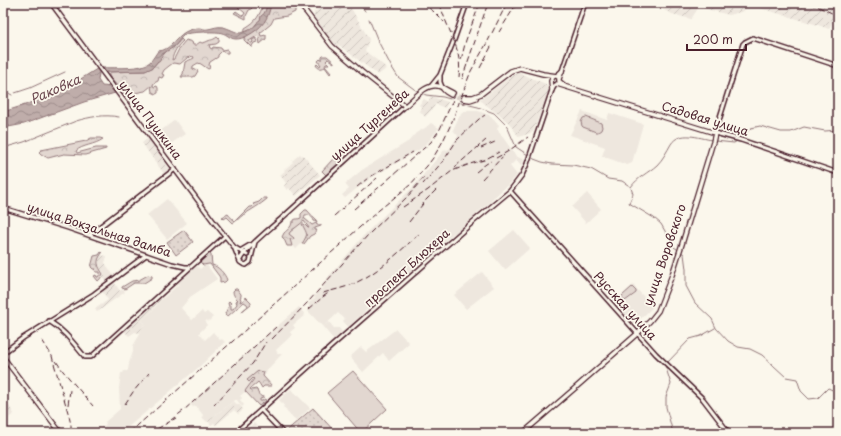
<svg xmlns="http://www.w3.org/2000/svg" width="841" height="436" font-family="'Playpen Sans',sans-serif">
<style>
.built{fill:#eee7de}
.industrial{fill:url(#industrial-furrows)}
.forest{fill:url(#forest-crowns);stroke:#967b7e}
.park{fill:url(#park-dots);stroke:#967b7e}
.garden{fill:#e2d7d0;stroke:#967b7e}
.water{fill:url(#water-waves);stroke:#907477}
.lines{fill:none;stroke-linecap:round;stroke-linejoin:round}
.stream{stroke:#907477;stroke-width:1}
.primary-tunnel{stroke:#d8ccc5;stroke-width:3.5;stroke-dasharray:3.5 2;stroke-linecap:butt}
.secondary-casing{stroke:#4a1f2b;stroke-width:6}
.primary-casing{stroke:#4a1f2b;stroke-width:6}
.secondary{stroke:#fbf7ec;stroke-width:3}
.primary{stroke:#fbf7ec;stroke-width:3.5}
.rail{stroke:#4a1f2b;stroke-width:1;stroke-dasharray:6 3;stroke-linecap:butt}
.labels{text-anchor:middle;stroke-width:3.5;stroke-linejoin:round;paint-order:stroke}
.street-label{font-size:12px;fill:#4a1f2b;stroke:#fbf7ec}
.water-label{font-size:13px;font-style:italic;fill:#6d4a51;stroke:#fbf7ec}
</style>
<defs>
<pattern id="industrial-furrows" width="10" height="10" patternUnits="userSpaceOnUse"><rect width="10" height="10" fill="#eee7de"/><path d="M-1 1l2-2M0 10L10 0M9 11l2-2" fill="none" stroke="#cec6bf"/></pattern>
<pattern id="forest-crowns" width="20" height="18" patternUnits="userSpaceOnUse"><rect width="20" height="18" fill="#e2d7d0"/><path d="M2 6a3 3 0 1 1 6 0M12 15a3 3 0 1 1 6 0" fill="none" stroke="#c3b8b3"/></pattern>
<pattern id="park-dots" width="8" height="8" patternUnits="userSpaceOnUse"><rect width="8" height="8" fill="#e2d7d0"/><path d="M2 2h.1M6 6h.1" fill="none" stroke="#c3b8b3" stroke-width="1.8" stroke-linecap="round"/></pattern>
<pattern id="water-waves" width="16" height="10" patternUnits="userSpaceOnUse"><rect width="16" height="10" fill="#bfadaa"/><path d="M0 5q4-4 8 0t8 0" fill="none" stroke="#9d8c8b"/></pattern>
</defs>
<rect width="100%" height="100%" fill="#fbf7ec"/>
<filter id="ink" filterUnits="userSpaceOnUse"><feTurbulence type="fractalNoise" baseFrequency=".025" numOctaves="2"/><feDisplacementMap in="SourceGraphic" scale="8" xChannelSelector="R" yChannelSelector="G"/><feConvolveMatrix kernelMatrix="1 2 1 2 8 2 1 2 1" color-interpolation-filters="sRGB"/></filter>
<g filter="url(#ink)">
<path class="built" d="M465 111H478L489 115 499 125 497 129 516 156 524 160 521 166 516 160 510 166 517 175 510 183 491 200 492 201 477 213H478L463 226V227L455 234 454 233 436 248 434 247 429 251 426 254 428 257 376 303 374 302 371 305V306L348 327 343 321 345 319 338 313 323 327 307 310 310 307 308 304 315 298 314 296 325 285 323 283 365 234 413 187 445 149 447 150 449 149 458 136 453 130 457 121 462 112Z
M582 111 607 120 609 113 643 124 632 163 627 165 602 156 605 147 570 135Z
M175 120 185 134 169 145 159 132Z
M431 123 439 128 429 141 422 148 371 178 355 190 345 198 342 195 349 189 345 184 362 170 409 141 416 133 425 128Z
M587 193 601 209 586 223 572 207Z
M167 199 187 223 167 239 147 215Z
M299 221 311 234 296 249 284 236Z
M514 230 530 248 505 270 489 251Z
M206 264 217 279 190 297 181 308 192 320 202 311 204 314 207 312 213 317 208 322 207 320 205 322 207 325 199 333 205 340 213 332 220 340 222 339 225 342 199 367 121 433H95L106 424 105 422 120 409 119 388 121 373H123L124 371H127L128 370 129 364V363L133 352V346L140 334 139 333 145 323 142 321 143 319 151 312 161 300 179 284 178 283 186 276 185 275 197 266 200 269Z
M482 272 494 287 466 309 454 295Z
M633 285 653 307 634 325 614 302Z
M299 307 305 315 293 325 295 328 290 332 292 335 276 350 278 354H282L267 370 266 374 240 396 242 398 240 400 244 405 242 407 237 400H235L207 422 202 417 203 415 196 406 193 407 190 404Z
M329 322 334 328H339L342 332 334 340 323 327Z
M396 329 409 343 389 361 383 353 363 372 350 357 361 347 366 352Z
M291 389 310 408 296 421 286 411 287 410 283 407 284 405 279 400Z
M254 423 263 433H242Z"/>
<path class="industrial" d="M329 3H348L369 39 365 51 387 68 378 75 340 46 334 44 314 17V12Z
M650 3H747L744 11 729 15 699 7 691 19 672 14Z
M753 3H838V8L829 29 818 25 763 9Z
M517 72 546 84 549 90 533 132 519 137 509 123 480 100Z
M430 96 448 102 445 108 435 104 434 107 425 117 420 111 422 108 419 105 424 99 429 102Z
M148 138 170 169 164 174 142 143Z
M300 154 302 156 303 155 320 175 296 196 289 188 287 190 284 186 286 183 280 175 285 171 284 170 293 162 292 161Z
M100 255 107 256 105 263 114 276 106 282 102 276 104 274 98 265Z
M114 282 120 291 123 289 125 292 97 312 95 309 108 300 102 291Z
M159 297 161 300 156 305 151 312 143 319 142 321 145 323 139 333 135 332 129 336 124 331Z
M234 401 237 405 239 404 243 409 241 412 238 414 234 410 216 425 214 423 211 425 208 421Z
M8 404 14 414 3 422V407Z"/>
<path class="forest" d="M243 3H248L250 5 253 3H258L256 5H253L251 8 252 9 249 10 246 16V19L234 13 236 11 243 16 245 13 238 7Z
M264 3H290L295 9V12L287 16 274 18 271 24 260 33 261 36 266 35V39L260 44 259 38 257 36 249 41 250 43H252L253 42 252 40 256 38V40L257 41V42L254 43 252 46V48L244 40 245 28C257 21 259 16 264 3Z
M217 37 219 39V42L216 44 209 45 210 48 212 49 213 47 221 48 222 50 227 49 228 51V53H225L222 51 218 55V57L210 62 209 65 210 68 208 69 201 64 198 63 193 66V69L198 71 195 76 193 77H181L183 74 185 62C188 60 191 60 194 58L193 56 187 58 180 64 173 63 169 66 164 70 162 74 164 75 162 78 159 77 158 81 154 83 153 85 154 87 157 86 158 88V93L156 94 152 92 151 86 145 91 129 94 130 104 127 97 122 94 125 90 121 89 123 86C115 87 111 79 108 73L107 72 145 71C147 70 151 68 153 67 157 63 160 58 164 54 169 48 177 46 181 39L183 41C178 45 173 53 172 60L174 59 180 47 186 40 192 42 193 45H196L200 42 202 43C203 43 205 42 206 42 211 39 212 41 217 37Z
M323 56H327L334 62V63L328 59 326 61 329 64H326L325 66 331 73 330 74 325 67C321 69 318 69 316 65L317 64 319 66 321 65 318 61 320 59 321 60H322V57Z
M91 138H100L103 139C95 145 82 145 76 151L77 153 96 148H106V149L85 155 64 154 48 158 41 154 39 152 41 150 86 141Z
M333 159 341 162 326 175 322 171Z
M263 198H267V199C260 205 251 210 243 215 240 217 237 221 233 223L227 217 224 219 222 217 228 214C230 217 232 218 235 221L249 207H252L254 205 253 204 259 202Z
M305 210H307L316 220 317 222 314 221C313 217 309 214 305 215L304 218 312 225 316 223 317 225H321V226L315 228V230H317L314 234 310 236 304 244H302C308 233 308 236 302 224H304L308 228H309L304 221 290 232 289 234 294 238 293 240 291 239H290L292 246H287L284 239 282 237C283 236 283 234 284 233 288 229 291 228 292 222H294V220L296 219H298L301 218V214Z
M101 252 102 253C95 262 98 266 103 274 101 277 100 280 98 281L94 276 96 275 97 277H98L100 274V272H96L95 270 96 269H93L91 267 94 256 99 255Z
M209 253 211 255 212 265C218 266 225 274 227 280L225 282 220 283V278L219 276 210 264H209L203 265 201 263 200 261 203 256Z
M148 275 152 276V278L144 283H134L125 289 122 288V287L132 281 139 280Z
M235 289H237L241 294V296L240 298 241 299 240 302 244 300 245 297H246L251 302V304L241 312 248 306 247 304 244 302 228 316H226L225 313C227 311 227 308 229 306L228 302 229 301 231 303 230 304 231 305V309H233L237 304 236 301 238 300C235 297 233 295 233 291Z
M258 371 263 372H264L263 376 272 386H264L262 388 259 383 258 382 250 389 251 390 256 389 257 390C258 394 259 395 262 397L264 396 263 398 260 399V401H262L265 399 266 401 259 406 245 391 254 379 253 378 249 382 247 380Z"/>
<path class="park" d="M184 230 193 242 176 255 167 242Z
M313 408 336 433H286L285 432Z"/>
<path class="garden" d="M586 117 601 123 602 127 601 130 598 132H596L583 127 582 126 581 122 583 118Z
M632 287 636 291V293L625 301 622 298V296Z
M353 371 387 409 361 433 327 393Z"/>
<path class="water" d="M267 3H271C269 19 262 28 247 36 243 38 240 39 236 39 230 39 227 34 222 33 218 31 192 32 186 34 182 35 178 43 174 47 170 50 164 51 162 56 161 57 160 59 160 61H158L152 68 145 71 106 72 103 68C115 67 142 70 150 62 153 59 155 55 158 51 172 51 177 33 190 30 193 29 196 28 199 28 202 28 205 30 208 29 214 28 217 26 223 27 228 28 237 33 240 33 246 32 253 29 256 24 260 20 255 23 260 20L261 16C266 13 266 8 267 3Z
M100 67 98 80 102 86 113 87 115 93 84 102 24 124 3 128V112L25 105 71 85Z"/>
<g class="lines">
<path class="stream" d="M359 3 365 11
M369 19 378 41 391 66 398 77 414 89 419 92
M3 90 12 95
M15 93 30 88 65 72
M422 93 426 95 443 97 450 99
M461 103 478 107 494 113 507 126 516 147 534 159 542 162 552 164 573 165 591 169 608 179 622 181 631 187C638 177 648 173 657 165 663 159 667 151 671 144 680 130 699 138 712 140
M740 139 751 128 760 126 781 132H791L804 127 825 131 838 130
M715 141 734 143 737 141
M3 148 24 142 76 121C90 117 104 114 119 117
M631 188 633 194 629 203 654 218 661 224 674 247 684 254 686 269V286L695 303 712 319 716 328 728 341 738 347 750 349 762 355 786 377 797 379 801 391 809 399 818 398 828 388 837 392 838 393
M667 363 690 339 701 336 715 328
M665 365 671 384 666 397V407L673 433"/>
<path class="primary-tunnel" d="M453 93 464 97
M451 95 463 99"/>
<defs>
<path id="secondary" d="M51 3 214 222 234 247 240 262 243 264 246 265 250 262 255 242
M838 66 753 38 745 42 743 44 715 133 741 140 838 173
M440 75V82L442 87
M556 76 562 71 585 3
M432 85 440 75 454 40 467 3
M510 191 656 354 703 399 729 433
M3 208 68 228 172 264 185 267H190
M89 235 175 169
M234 247 247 255
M240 251 250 245
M240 260C245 248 271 228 281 219 323 181 364 144 405 106
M49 321C64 330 74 344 85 357H91L225 236
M3 353 23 338 94 294 146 255
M261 410 283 433
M235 433 333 345 474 221 510 191 522 175 527 164 552 90 555 85"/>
<path id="primary" d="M298 3 306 12 332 46 362 72 405 106C414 99 426 83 438 86 443 87 448 91 453 93
M559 79 562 71
M443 89 446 92 451 95
M552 90 551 81 553 77
M464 97H473L481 94 511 71 520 68 543 74 557 76 559 78V81L564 85
M463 99 470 100 476 98
M3 357 61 433
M523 433 574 389 638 333 650 321 658 311 672 275 682 244 713 142 715 133 557 84"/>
</defs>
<use href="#secondary" class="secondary-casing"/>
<use href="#primary" class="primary-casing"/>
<use href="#secondary" class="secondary"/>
<use href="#primary" class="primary"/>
<path class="rail" d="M422 3 433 11 444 22
M440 3C446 30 463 47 459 77
M706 3 707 5
M722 3 724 8
M810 3 834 14
M499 32 517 3
M461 60 466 40 480 3
M480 68 492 45
M462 79 488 3
M481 148 495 142
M496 158 507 152 528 137
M455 167 486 140
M476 172 486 164 491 161
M482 179 504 155
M423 184 444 160 457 140 479 119 485 115
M357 187 368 178 413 152
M403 207 428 190 452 171 470 164 484 160 499 152
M354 209 431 142 440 129 453 100
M334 216 377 178
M409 222 426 200 437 189
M323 293C333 290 344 288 353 284 378 273 399 252 419 234
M309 309 324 296 330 292
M272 339 309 301 368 235 408 196 425 176
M42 340 52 356 53 360 69 416 71 425V433
M56 361 63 371 93 406
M125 404 133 392 149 373
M68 405 70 390
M214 405 253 363 266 342
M171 420 183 411 276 327
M157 429 176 418
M129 433 233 341 379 210 410 185 427 166 433 158 443 141 451 124 471 71 488 41 507 3"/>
</g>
</g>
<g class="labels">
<g class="street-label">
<text transform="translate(705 119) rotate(17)" y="4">Садовая улица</text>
<text transform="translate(150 120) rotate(53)" y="4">улица Пушкина</text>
<text transform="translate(370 125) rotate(-42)" y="4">улица Тургенева</text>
<text transform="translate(99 230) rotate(18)" y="4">улица Вокзальная дамба</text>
<text transform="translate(665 255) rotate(-71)" y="4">улица Воровского</text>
<text transform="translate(407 268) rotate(-42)" y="4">проспект Блюхера</text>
<text transform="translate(625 306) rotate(48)" y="4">Русская улица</text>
</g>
<g class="water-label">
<text transform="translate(55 89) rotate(-24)" y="5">Раковка</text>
</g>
</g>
<rect width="841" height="436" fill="none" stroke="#fbf7ec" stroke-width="16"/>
<rect x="8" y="8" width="825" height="420" fill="none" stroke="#4a1f2b" stroke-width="1.5" filter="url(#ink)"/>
<path d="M687 44v6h59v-6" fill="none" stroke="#4a1f2b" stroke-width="2"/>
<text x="693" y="44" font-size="12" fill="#4a1f2b" stroke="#fbf7ec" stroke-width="3" paint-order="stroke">200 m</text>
</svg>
